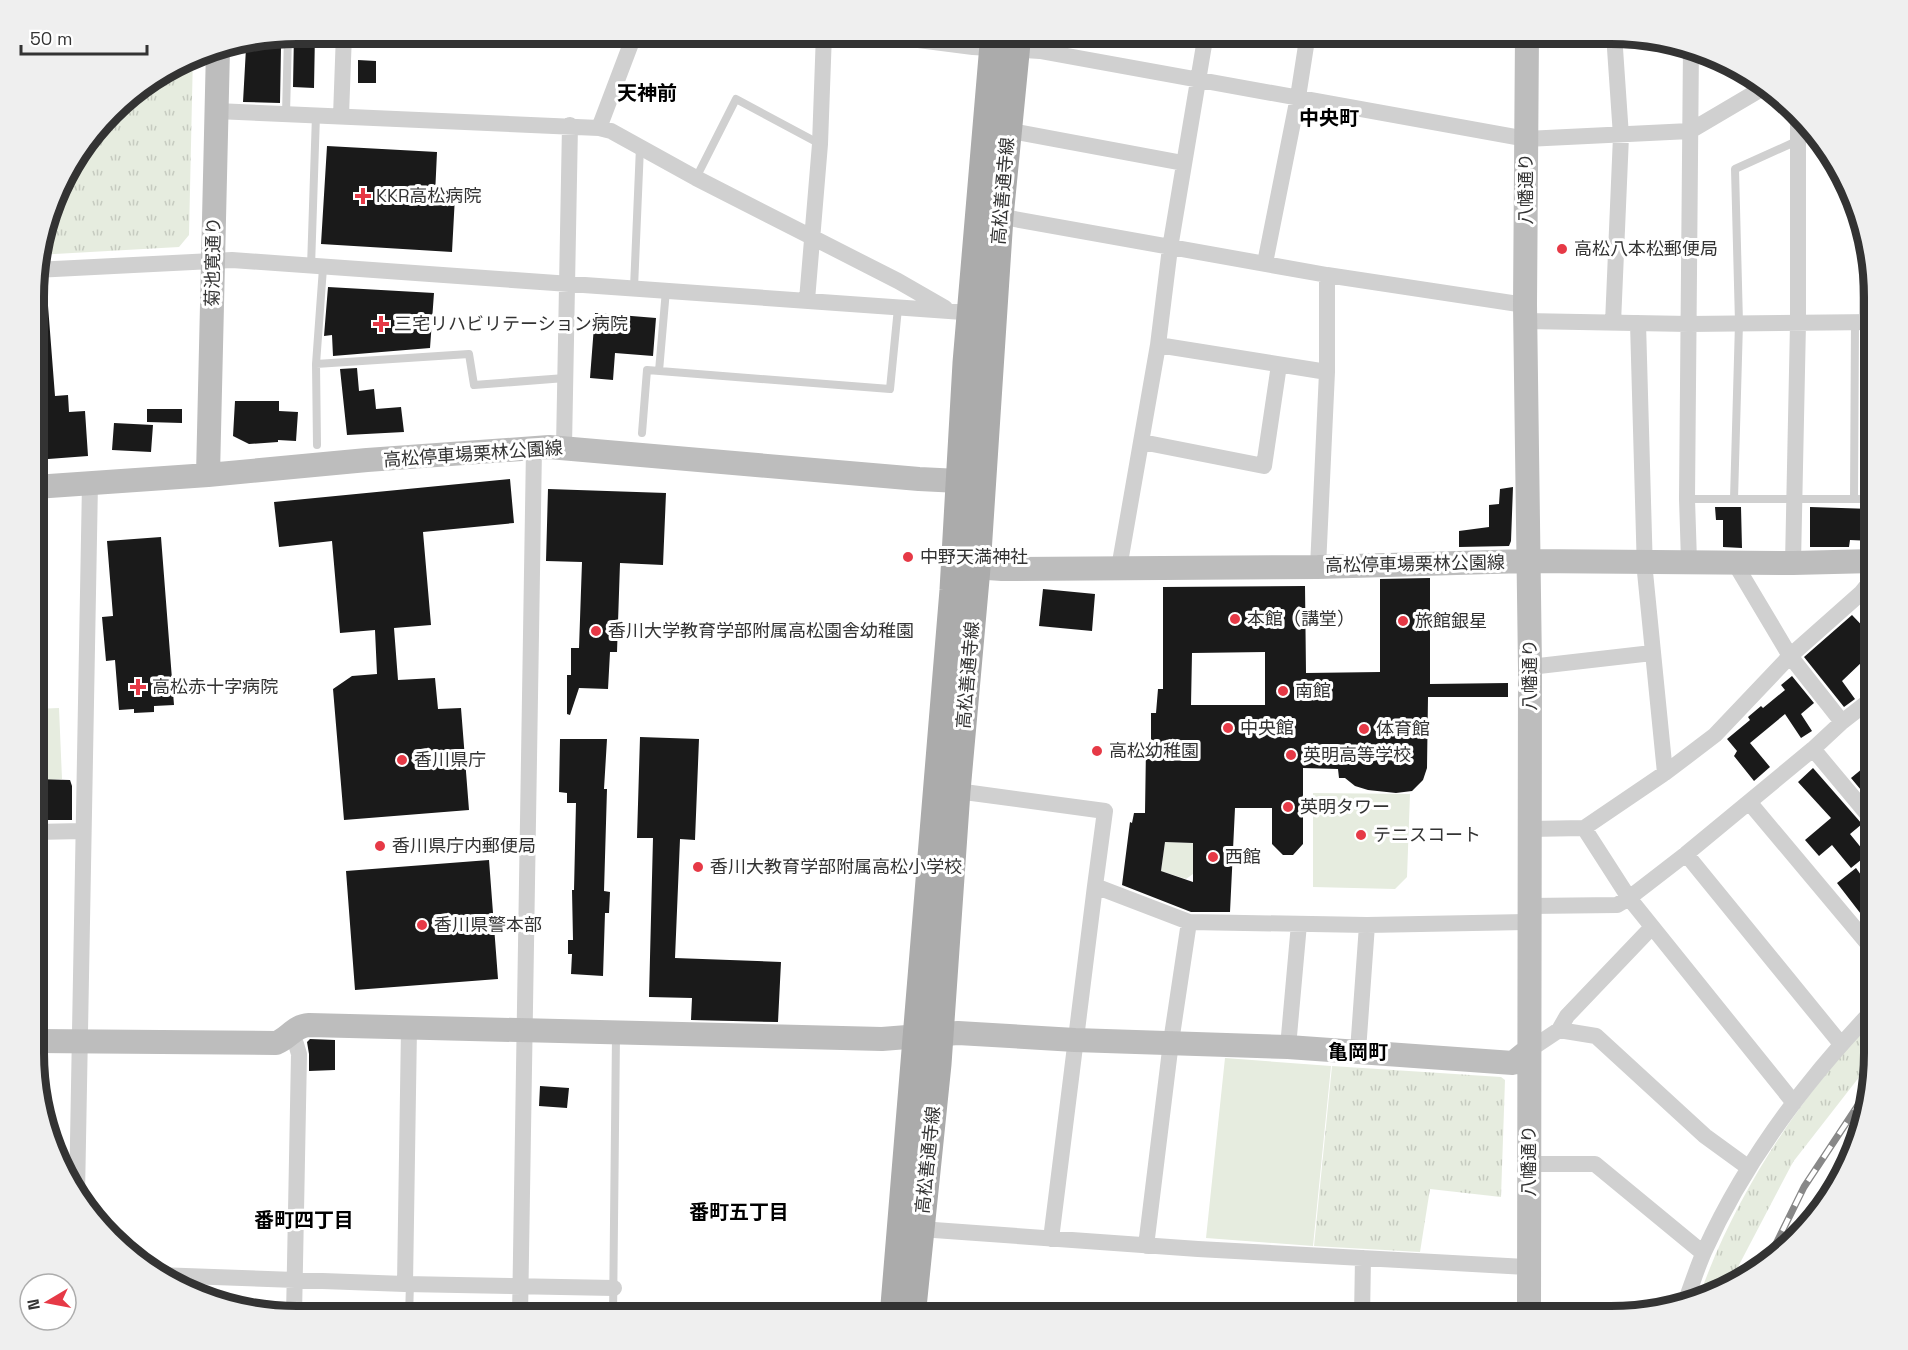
<svg xmlns="http://www.w3.org/2000/svg" width="1908" height="1350" font-family="'Space Grotesk','Noto Sans JP',sans-serif">
<style>
.grass{fill:#e6ecdf}
.forest{fill:url(#forest-firs)}
.park{fill:url(#park-tufts)}
.water{fill:url(#water-rules)}
.building{fill:#1a1a1a;fill-rule:evenodd}
.lines{fill:none;stroke-linecap:round;stroke-linejoin:round}
.lane{stroke:#d0d0d0;stroke-width:8}
.street{stroke:#d0d0d0;stroke-width:16}
.secondary{stroke:#bdbdbd;stroke-width:24}
.primary{stroke:#ababab;stroke-width:27}
.rail-casing{stroke:#888;stroke-width:7}
.rail{stroke:#fff;stroke-width:4.5;stroke-dasharray:14;stroke-linecap:butt}
.poi-dot{fill:#e63946;stroke:#fff;stroke-width:2}
.labels{text-anchor:middle;stroke-width:6;stroke-linejoin:round;paint-order:stroke}
.street-label{font-size:18px;fill:#333;stroke:#fff}
.poi-label{font-size:18px;fill:#333;stroke:#fff;text-anchor:start}
.neighbourhood-label{font-size:20px;font-weight:bold;fill:#000;stroke:#fff}
.rim{fill:none;stroke:#333;stroke-width:8}
</style>
<defs>
<pattern id="forest-firs" width="22" height="20" patternUnits="userSpaceOnUse" patternTransform="scale(1.5)"><rect width="22" height="20" fill="#e6ecdf"/><path d="M5 1l3.5 6h-7zM16 11l3.5 6h-7z" fill="#c6cbc0"/></pattern>
<pattern id="park-tufts" width="24" height="20" patternUnits="userSpaceOnUse" patternTransform="scale(1.5)"><rect width="24" height="20" fill="#e6ecdf"/><path d="M3 7l-1-3M5 7V3M7 7l1-3M15 17l-1-3M17 17v-4M19 17l1-3" fill="none" stroke="#c6cbc0"/></pattern>
<pattern id="water-rules" width="6" height="5" patternUnits="userSpaceOnUse" patternTransform="scale(1.5)"><rect width="6" height="5" fill="#cfe2ee"/><path d="M0 2.5h6" fill="none" stroke="#b2c2cd"/></pattern>
</defs>
<rect width="100%" height="100%" fill="#fff"/>
<path class="grass" d="M59 708 62 779 35 781V709Z
M1313 793 1410 794 1407 877 1395 889 1313 887Z
M1165 842 1193 843V874L1186 879 1161 871Z
M1225 1058 1331 1066 1313 1246 1206 1238Z"/>
<path class="forest" d="M1865 1116 1861 1139 1820 1214 1793 1237 1804 1215Z"/>
<path class="park" d="M193 54 189 235 179 247 37 255 60 179 122 99Z
M1874 1020V1058L1793 1162 1739 1265 1731 1287 1699 1297C1734 1197 1800 1095 1874 1020Z
M1332 1066 1501 1077 1505 1080 1501 1197 1430 1189 1420 1252 1314 1246Z"/>
<path class="water" d="M126 96 135 104 122 120 103 127 102 125Z"/>
<path class="building" d="M294 33H315L314 88 293 87Z
M246 48H281L280 103 243 102Z
M358 60 376 61V83H358Z
M327 146 437 152 435 195 455 196 452 252 321 244Z
M35 280H46L55 396 68 395 69 412 85 411 88 456 35 460Z
M328 287 434 293 430 348 333 356 332 335 324 336Z
M595 313 656 318 653 356 615 353 613 380 590 378Z
M357 368 359 391 374 389 376 409 401 407 404 432 347 435 340 369Z
M235 401H279V411L298 412 296 441 278 440V442L249 444 233 436Z
M147 409H182V423L147 422Z
M114 423 153 425 151 452 112 450Z
M510 479 514 523 423 532 431 625 394 628 398 680 435 678 438 709 461 708 469 810 344 820 333 689 352 676 377 674 375 630 340 633 332 541 279 547 274 502Z
M1513 487 1511 541 1509 546 1459 547V531L1489 527V505L1499 504 1500 489Z
M548 489 666 493 663 565 620 563 617 652H610L608 689 579 688 570 715 567 714V675H571V648H579L582 562 546 561Z
M1715 507H1741L1742 548 1723 547V520H1716Z
M1810 507 1872 509V541L1850 540 1849 547H1810Z
M161 537 174 705 154 706V712L134 713V709L119 710 115 660 106 661 102 617 113 616 107 541Z
M1430 578V684L1508 683V697H1428L1427 768 1423 780 1412 791 1396 793 1368 790 1355 786 1345 778H1339L1338 769 1303 768V844L1293 855H1283L1272 844V808H1235L1230 912H1191L1122 885 1130 822 1132 823 1134 813H1145L1146 747H1151V713H1156L1158 689H1163V587L1305 586 1306 673 1380 672V579ZM1265 652V705H1191L1192 653ZM1165 842 1193 843V882L1161 871Z
M1043 589 1095 594 1092 631 1039 626Z
M1852 615 1874 638V659L1868 665 1863 661 1842 681 1855 699 1844 707 1804 657Z
M1792 676 1814 703 1801 714 1812 731 1801 738 1785 714 1750 743 1770 767 1754 781 1734 756 1737 751 1727 739 1750 720 1748 717 1761 706 1763 708 1785 690 1781 685Z
M640 737 699 739 695 840 680 839 675 958 781 962 778 1022 691 1020 692 998 649 997 653 838H637Z
M560 739H607L604 789H607L604 891 610 892 609 913H605L603 976 571 974 572 954H568V940H573L572 890H574L576 803H567V793L559 792Z
M1874 759V798L1871 802 1851 778Z
M1813 768 1862 824 1850 834 1867 855 1851 868 1832 845 1819 856 1805 840 1831 818 1798 782Z
M35 779 70 780 72 786V820H35Z
M489 860 498 979 355 990 346 871Z
M1856 868 1866 882 1863 885 1874 900V931L1837 883Z
M310 1039 335 1040V1070L309 1071V1054L307 1042Z
M540 1086 569 1088 567 1108 539 1106Z"/>
<g class="lines">
<path class="lane" d="M286 114 288 35
M696 178 736 99 820 144
M311 267 316 115
M634 288 640 147
M1863 322V236
M316 364 469 354 474 385 565 378
M659 371 666 290
M642 433 647 370 890 389 898 308
M317 445 316 364 323 268
M1687 499H1874
M1734 499 1739 323 1735 169 1797 141
M1854 499 1855 322
M409 1317 410 1283
M613 1317 616 1035"/>
<path class="street" d="M864 33 973 47 1040 51 1526 139 1690 131 1768 85
M1508 33 1527 38
M216 111 599 128 611 131 696 178 898 281 945 308
M341 116 344 33
M599 128 635 33
M1001 129 1183 163
M992 215 1327 275 1525 305
M1265 263 1298 97 1308 33
M35 270 232 260 977 313
M807 300 820 144 824 33
M1525 321 1689 324 1874 322
M1613 323 1621 136 1614 34
M1638 323 1645 572 1665 773
M1158 345 1327 372
M1142 442 1264 466 1279 365
M564 447 570 125
M1689 561 1687 499 1691 46
M1734 562 1790 656 1842 722
M1793 563 1798 323V118
M1318 567 1327 372V275
M1119 568 1158 345 1170 248 1206 33
M1530 667 1652 653
M1813 749 1874 822
M957 791 1105 811 1095 886 1189 922 1367 925 1529 922
M1749 802 1874 951
M1584 828 1629 898 1794 1103
M1529 829 1584 828 1665 773 1715 735 1790 656 1861 593 1874 577
M35 832 82 831
M1686 854 1841 1044
M1529 906 1617 905 1629 898 1686 854 1813 749 1842 722 1874 697
M1559 1030 1567 1016 1652 927
M289 1034 296 1044 299 1054 294 1316
M1288 1047 1299 924
M1529 1050 1559 1030 1596 1036 1705 1136 1749 1168
M1358 1051 1367 925
M1529 1164H1595L1703 1253
M77 1196 90 483
M920 1229 1198 1249 1528 1267
M1051 1239 1095 886
M1146 1246 1171 1042 1189 922
M157 1275 405 1284 614 1288
M405 1284 409 1028
M1686 1300C1692 1284 1697 1268 1704 1252 1744 1163 1807 1079 1874 1009
M520 1317 534 448
M1362 1317 1363 1258"/>
<path class="secondary" d="M1527 34 1525 305 1530 667 1529 1317
M208 475 218 49
M35 487 208 475 367 460 549 447 919 479 979 482
M959 566 1002 569 1318 567 1528 561 1793 563 1874 561
M35 1041 276 1043C289 1038 294 1026 309 1025L882 1039 958 1033 1075 1040 1288 1047 1513 1063 1529 1050"/>
<path class="primary" d="M893 1317 953 590 966 363 994 33
M912 1317 938 1064 957 791 977 568 1000 217 1018 33"/>
<defs>
<path id="rail" d="M1770 1256 1804 1187 1872 1084"/>
</defs>
<use href="#rail" class="rail-casing"/>
<use href="#rail" class="rail"/>
</g>
<g class="poi-dot">
<path d="M360 187h6v6h6v6h-6v6h-6v-6h-6v-6h6z"/>
<circle cx="1562" cy="249" r="6"/>
<path d="M378 315h6v6h6v6h-6v6h-6v-6h-6v-6h6z"/>
<circle cx="908" cy="557" r="6"/>
<circle cx="1235" cy="619" r="6"/>
<circle cx="1403" cy="621" r="6"/>
<circle cx="596" cy="631" r="6"/>
<path d="M135 678h6v6h6v6h-6v6h-6v-6h-6v-6h6z"/>
<circle cx="1283" cy="691" r="6"/>
<circle cx="1228" cy="728" r="6"/>
<circle cx="1364" cy="729" r="6"/>
<circle cx="1097" cy="751" r="6"/>
<circle cx="1291" cy="755" r="6"/>
<circle cx="402" cy="760" r="6"/>
<circle cx="1288" cy="807" r="6"/>
<circle cx="1361" cy="835" r="6"/>
<circle cx="380" cy="846" r="6"/>
<circle cx="1213" cy="857" r="6"/>
<circle cx="698" cy="867" r="6"/>
<circle cx="422" cy="925" r="6"/>
</g>
<g class="labels">
<g class="street-label">
<text transform="translate(1526 189) rotate(-90)" y="6">八幡通り</text>
<text transform="translate(1003 191) rotate(-85)" y="6">高松善通寺線</text>
<text transform="translate(213 262) rotate(-89)" y="6">菊池寛通り</text>
<text transform="translate(473 454) rotate(-4)" y="6">高松停車場栗林公園線</text>
<text transform="translate(1415 564) rotate(-1)" y="6">高松停車場栗林公園線</text>
<text transform="translate(968 675) rotate(-85)" y="6">高松善通寺線</text>
<text transform="translate(1530 675) rotate(-90)" y="6">八幡通り</text>
<text transform="translate(928 1160) rotate(-84)" y="6">高松善通寺線</text>
<text transform="translate(1529 1161) rotate(-90)" y="6">八幡通り</text>
</g>
<g class="poi-label">
<text x="376" y="202">KKR高松病院</text>
<text x="1574" y="255">高松八本松郵便局</text>
<text x="394" y="330">三宅リハビリテーション病院</text>
<text x="920" y="563">中野天満神社</text>
<text x="1247" y="625">本館（講堂）</text>
<text x="1415" y="627">旅館銀星</text>
<text x="608" y="637">香川大学教育学部附属高松園舎幼稚園</text>
<text x="152" y="693">高松赤十字病院</text>
<text x="1295" y="697">南館</text>
<text x="1240" y="734">中央館</text>
<text x="1376" y="735">体育館</text>
<text x="1109" y="757">高松幼稚園</text>
<text x="1303" y="761">英明高等学校</text>
<text x="414" y="766">香川県庁</text>
<text x="1300" y="813">英明タワー</text>
<text x="1373" y="841">テニスコート</text>
<text x="392" y="852">香川県庁内郵便局</text>
<text x="1225" y="863">西館</text>
<text x="710" y="873">香川大教育学部附属高松小学校</text>
<text x="434" y="931">香川県警本部</text>
</g>
<g class="neighbourhood-label">
<text x="647" y="100">天神前</text>
<text x="1329" y="125">中央町</text>
<text x="1358" y="1059">亀岡町</text>
<text x="739" y="1219">番町五丁目</text>
<text x="304" y="1227">番町四丁目</text>
</g>
</g>
<path d="M0 0H1908V1350H0ZM297 44H1611A253 253 0 0 1 1864 297V1053A253 253 0 0 1 1611 1306H297A253 253 0 0 1 44 1053V297A253 253 0 0 1 297 44Z" fill="#efefef" fill-rule="evenodd"/>
<path class="rim" d="M297 44H1611A253 253 0 0 1 1864 297V1053A253 253 0 0 1 1611 1306H297A253 253 0 0 1 44 1053V297A253 253 0 0 1 297 44Z"/>
<g transform="translate(48 1302) rotate(260)"><circle r="28" fill="#ffffff" stroke="#adadad" stroke-width="1.5"/>
<path d="M0-4.5L10 22L0 15L-10 22Z" fill="#e63946"/>
<text y="-9" font-size="16" font-weight="bold" text-anchor="middle" fill="#333333">N</text>
</g>
<path d="M21 45v9h126v-9" fill="none" stroke="#333333" stroke-width="3"/>
<text x="30" y="45" font-size="18" fill="#333333" stroke="#ffffff" stroke-width="4.5" paint-order="stroke">50 m</text>
</svg>
